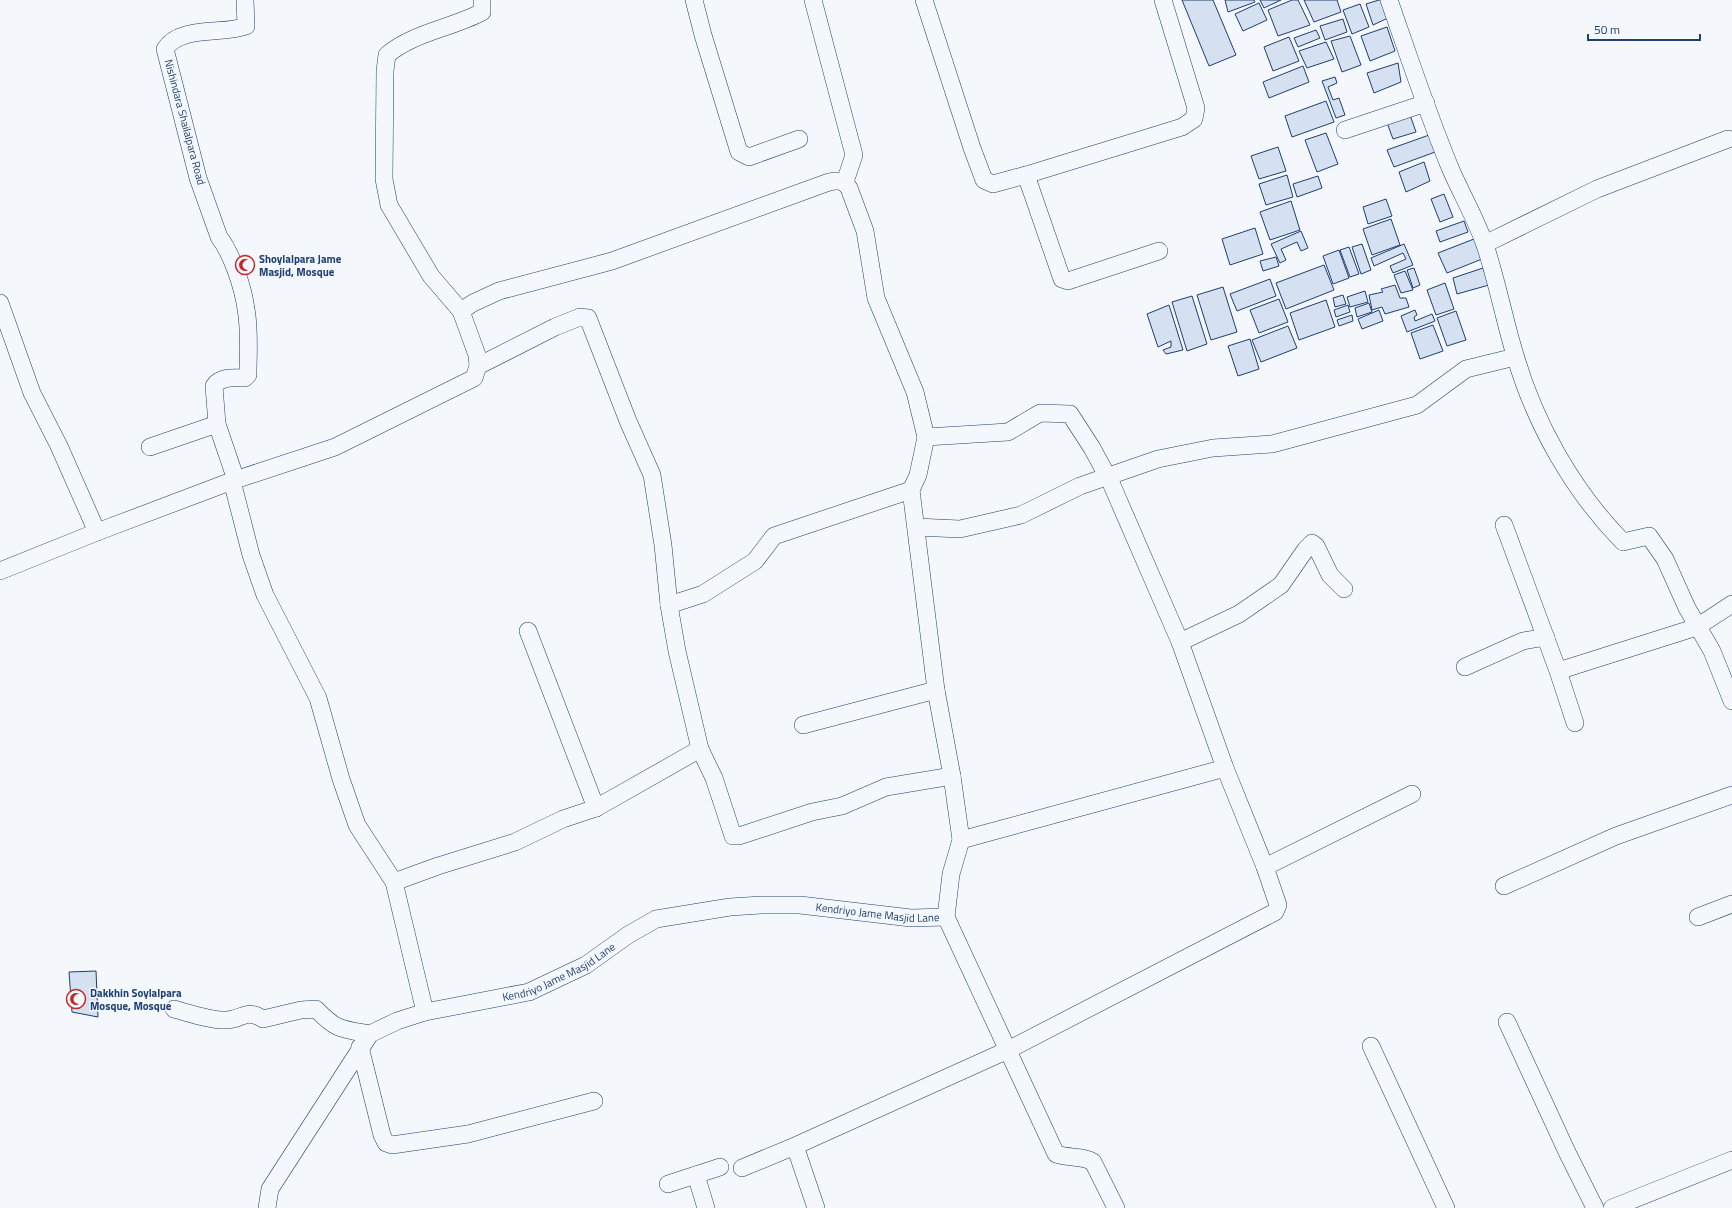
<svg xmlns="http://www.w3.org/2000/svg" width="1732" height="1208" font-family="'Titillium Web',sans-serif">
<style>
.building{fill:#d5e0f0;stroke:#1d3f73}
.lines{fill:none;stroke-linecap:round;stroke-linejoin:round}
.minor-casing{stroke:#1d3f73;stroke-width:18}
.minor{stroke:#f4f7fb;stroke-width:17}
.labels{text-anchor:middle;stroke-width:3;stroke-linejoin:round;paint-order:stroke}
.street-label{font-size:11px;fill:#1d3f73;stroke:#f4f7fb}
.poi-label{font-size:11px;font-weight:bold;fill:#1d3f73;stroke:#f4f7fb;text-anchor:start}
</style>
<rect width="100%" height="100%" fill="#f4f7fb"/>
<path class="building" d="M1182 0H1213L1236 55 1209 66Z
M1225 0H1254L1255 2 1228 12Z
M1260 0H1281L1264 8Z
M1292 0H1298L1310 25 1278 36 1268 10Z
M1304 0H1337L1341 12 1314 22Z
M1379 0H1383L1388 18 1373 25 1366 4Z
M1259 3 1267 20 1243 31 1235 14Z
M1360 4 1369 27 1352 34 1343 10Z
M1343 19 1347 32 1325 40 1320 26Z
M1387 27 1395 51 1370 61 1361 36Z
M1316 30 1320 38 1298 47 1294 38Z
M1350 36 1361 65 1342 72 1331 41Z
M1289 37 1299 61 1273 71 1264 47Z
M1326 42 1334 59 1307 68 1299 51Z
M1398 63 1401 82 1374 93 1367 73Z
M1303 66 1309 82 1269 98 1263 82Z
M1335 77 1337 83 1328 87 1333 100 1339 98 1345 115 1336 118 1322 81Z
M1326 101 1334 122 1292 137 1285 116Z
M1409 112 1416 132 1393 139 1386 120Z
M1326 133 1338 164 1317 172 1305 140Z
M1432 134 1438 151 1394 167 1387 150Z
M1278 147 1286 171 1259 179 1251 156Z
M1424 162 1430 181 1406 192 1399 172Z
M1287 175 1293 197 1266 205 1259 184Z
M1318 176 1322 188 1297 197 1293 184Z
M1444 194 1453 217 1440 222 1431 199Z
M1386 199 1392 216 1368 224 1363 207Z
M1291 201 1300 230 1270 240 1260 212Z
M1391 219 1400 245 1372 255 1363 229Z
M1464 221 1468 232 1440 242 1436 231Z
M1255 228 1263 254 1230 265 1222 239Z
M1301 231 1308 248 1301 251 1297 242 1281 249 1286 260 1280 263 1271 244Z
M1474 239 1482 259 1447 273 1438 253Z
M1362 244 1371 270 1361 274 1352 247Z
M1404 244 1413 265 1393 273 1390 266 1406 259 1403 253 1374 266 1371 258Z
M1349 247 1359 274 1350 277 1340 250Z
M1339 250 1349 278 1333 284 1323 256Z
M1276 257 1279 266 1263 271 1260 261Z
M1324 265 1334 290 1286 309 1276 283Z
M1414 268 1420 285 1413 288 1407 270Z
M1483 268 1489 285 1457 294 1453 278Z
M1405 271 1413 290 1401 293 1394 275Z
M1270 279 1276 296 1237 311 1230 294Z
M1445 283 1454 309 1436 315 1427 290Z
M1395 285 1400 298H1406L1409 307 1385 314 1382 307 1372 310 1369 295 1383 292 1381 289Z
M1223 287 1237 332 1211 340 1197 295Z
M1365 291 1368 302 1350 307 1347 297Z
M1343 295 1346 304 1335 307 1333 298Z
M1192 296 1207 344 1187 351 1172 302Z
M1279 299 1288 322 1259 333 1250 310Z
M1326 300 1335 327 1299 340 1290 313Z
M1369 303 1372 312 1357 317 1355 308Z
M1169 305 1183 350 1166 354 1163 350 1171 347V341L1158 347 1147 314Z
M1348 305 1350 312 1336 317 1334 310Z
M1379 310 1383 321 1362 329 1358 319Z
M1415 310 1417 315 1414 317 1415 321 1432 314 1435 321 1407 332 1401 316Z
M1456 311 1466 340 1447 346 1437 318Z
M1352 315 1353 321 1339 326 1337 320Z
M1433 325 1443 351 1420 359 1411 333Z
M1288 326 1297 348 1261 362 1252 340Z
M1250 339 1259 369 1238 376 1228 346Z
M96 971 98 1017 72 1012 69 972Z"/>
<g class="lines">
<defs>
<g id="minor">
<path d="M694 0 703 35 739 152 749 157 799 139"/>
<path d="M813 0 854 155 845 182"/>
<path d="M924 0 972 148 984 180 993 184 1026 175 1182 127 1194 119 1196 108 1163 0"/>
<path d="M1389 0C1409 57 1428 115 1451 170 1462 195 1476 219 1485 245 1497 281 1504 319 1515 355 1535 424 1573 491 1623 542L1649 536 1665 559 1687 608 1712 651 1732 701"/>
<path d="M1345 130 1426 103"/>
<path d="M1026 175 1062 279 1068 281 1159 251"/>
<path d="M1485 244 1597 189 1728 139"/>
<path d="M0 303 32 393 59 446 97 532"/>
<path d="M461 311 431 276 389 205 384 179 385 71 387 55C412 33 452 28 482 12V0"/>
<path d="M478 366 555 327 580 317 588 318 628 421 652 475 663 545 669 605 677 651 700 749 714 778 733 836H739L812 812 842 806 886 787 952 776"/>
<path d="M150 447 217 424"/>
<path d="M236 480 217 424 214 386C221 376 234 378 245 378L248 375C248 353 250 330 246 309 243 287 232 254 219 237L198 178 165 49C180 25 224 35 246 26L245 0"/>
<path d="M232 481 251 555 265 595 318 698 341 779 357 825 394 882 425 1012"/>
<path d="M1504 525 1558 671 1575 723"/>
<path d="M916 527 960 529 1021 515 1080 486 1158 459 1213 448 1272 444 1417 405 1466 369 1515 357"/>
<path d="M0 571 97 532 232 481 335 447 474 378 478 366 477 355 461 311 473 303 499 291 612 261 829 182C838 180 843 180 849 188L865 231 876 298 915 392 926 437 918 475 911 490 936 690 952 776 961 840 951 874 946 917 1056 1154C1067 1158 1085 1156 1093 1162L1116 1208"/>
<path d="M669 605 703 594 755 561 774 536 911 490"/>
<path d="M528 631 596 808"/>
<path d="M1180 642 1239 614 1281 585 1306 549 1312 543 1316 546 1330 575 1344 589"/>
<path d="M1465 667 1523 641 1546 637"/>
<path d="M1558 671 1697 627 1732 604"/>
<path d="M803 725 936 690"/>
<path d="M961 840 1225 768"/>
<path d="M1265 867 1412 794"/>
<path d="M394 882 438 866 515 842 563 819 596 808 700 749"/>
<path d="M1504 886 1616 836 1732 795"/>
<path d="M1698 917 1732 904"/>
<path d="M174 1009C189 1013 212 1021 227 1020 244 1019 245 1008 263 1019L301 1010 316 1009C336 1030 341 1029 370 1034"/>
<path d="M1507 1022 1567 1152 1595 1208"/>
<path d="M1371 1046 1446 1208"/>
<path d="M360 1047 382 1135 386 1143 392 1145 468 1134 594 1101"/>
<path d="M795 1146 816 1208"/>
<path d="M742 1168 795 1146 1008 1050 1275 912 1278 905 1265 867 1225 768 1180 642 1111 483 1092 448 1070 414 1040 413 1008 432 926 437"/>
<path d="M696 1175 706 1208"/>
<path d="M668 1184 720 1167"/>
<path id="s1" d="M267 1208 270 1189 370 1034 397 1021 425 1012 529 992 586 965 628 935 656 919 730 907 761 905H800L911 918 946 917"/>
<path d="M1612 1208 1732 1160"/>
</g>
</defs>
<use href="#minor" class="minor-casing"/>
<use href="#minor" class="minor"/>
</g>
<defs>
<symbol id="mosque-ring" viewBox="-11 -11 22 22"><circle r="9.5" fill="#f4f7fb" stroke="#c62828" stroke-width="1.5"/><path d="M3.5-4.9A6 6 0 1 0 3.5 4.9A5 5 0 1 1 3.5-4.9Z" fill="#c62828"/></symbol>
</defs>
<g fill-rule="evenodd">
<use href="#mosque-ring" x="234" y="254" width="22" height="22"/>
<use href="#mosque-ring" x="65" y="988" width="22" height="22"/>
</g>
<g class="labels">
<g class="street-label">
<text transform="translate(185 122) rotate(75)" y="4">Nishindara Shailalpara Road</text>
<text dy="4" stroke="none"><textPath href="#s1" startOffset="739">Kendriyo Jame Masjid Lane</textPath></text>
<text dy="4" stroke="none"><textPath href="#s1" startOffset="404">Kendriyo Jame Masjid Lane</textPath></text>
</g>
<g class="poi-label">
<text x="259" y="263">Shoylalpara Jame<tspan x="259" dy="13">Masjid, Mosque</tspan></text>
<text x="90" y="997">Dakkhin Soylalpara<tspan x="90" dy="13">Mosque, Mosque</tspan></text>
</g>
</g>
<path d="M1588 34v6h112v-6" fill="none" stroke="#1d3f73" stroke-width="2"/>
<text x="1594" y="34" font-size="12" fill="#1d3f73" stroke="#f4f7fb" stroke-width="3" paint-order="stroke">50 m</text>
</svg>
